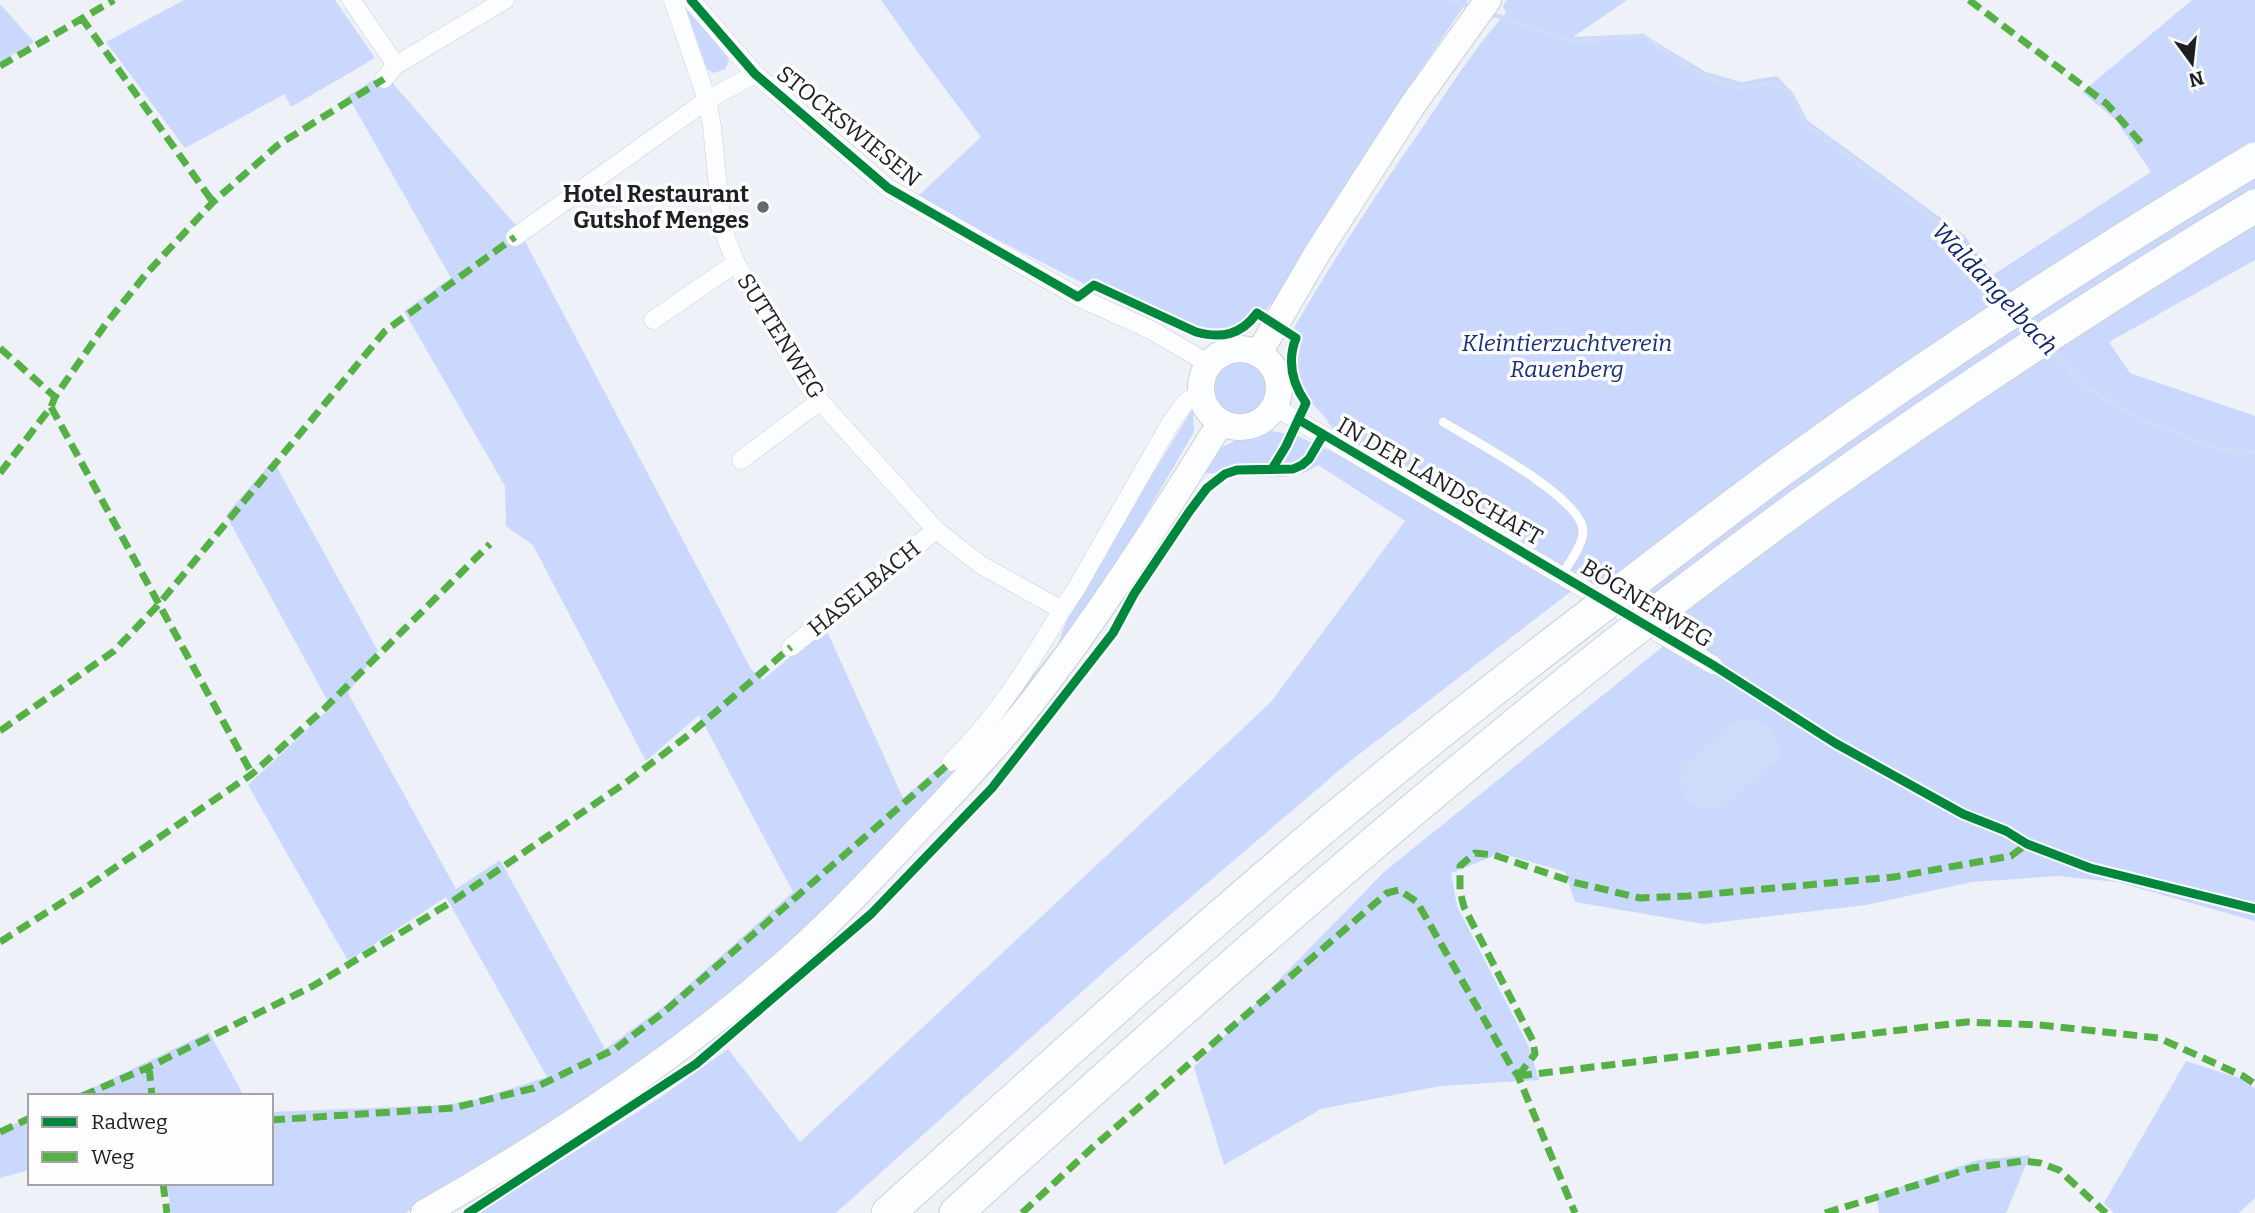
<svg xmlns="http://www.w3.org/2000/svg" width="2255" height="1213" font-family="Bitter,serif">
<style>
.green{fill:#c9d8fc}
.water{fill:#cedbf9}
.lines{fill:none;stroke-linecap:round;stroke-linejoin:round}
.stream{stroke:#cedbf9;stroke-width:5}
.lane-casing{stroke:#cdcfd4;stroke-width:10}
.street-casing{stroke:#cdcfd4;stroke-width:19}
.secondary-casing{stroke:#cdcfd4;stroke-width:28}
.highway-casing{stroke:#cdcfd4;stroke-width:35}
.lane{stroke:#fcfdfe;stroke-width:9}
.street{stroke:#fcfdfe;stroke-width:18}
.secondary{stroke:#fcfdfe;stroke-width:26}
.highway{stroke:#fcfdfe;stroke-width:33}
.highway-bridge-casing{stroke:#cdcfd4;stroke-width:35;stroke-linecap:butt}
.highway-bridge{stroke:#fcfdfe;stroke-width:33}
.quiet{stroke:#55b145;stroke-width:7;stroke-dasharray:14 7;stroke-linecap:butt}
.cycleway-casing{stroke:#fdfdfd;stroke-width:13}
.cycleway{stroke:#00873e;stroke-width:9}
.poi-dot{fill:#66686e;stroke:#fdfdfd;stroke-width:2.5}
.labels{text-anchor:middle;stroke-width:7;stroke-linejoin:round;paint-order:stroke}
.street-label{font-size:23px;fill:#1d1f23;stroke:#fdfdfd}
.poi-label{font-size:23px;font-weight:bold;fill:#1d1f23;stroke:#fdfdfd;text-anchor:end}
.park-label{font-size:23px;font-style:italic;fill:#182e77;stroke:#fdfdfd}
.water-label{font-size:24px;font-style:italic;fill:#11266e;stroke:#fdfdfd}
</style>
<rect width="100%" height="100%" fill="#eef1f8"/>
<path class="green" d="M184 0H335L375 58 291 107 285 94 185 148 106 42Z
M881 0H1468L1380 130 1292 276 1257 322 1229 331 1210 332 1193 327 1110 297 916 198 981 137 919 54Z
M1507 0H1627L1573 37 1642 34 1706 72 1741 82 1777 76 1793 93 1807 120 1964 235 1993 275 2151 172 2116 120 2082 92 2192 0H2255V260L2109 342 2130 373 2255 416V921L2117 882 2058 876 1972 882 1866 905 1704 924 1575 902 1565 872 1501 853 1451 873 1457 906 1528 1045 1539 1080 1440 1086 1321 1109 1224 1165 1194 1067 1384 872 1676 636 1586 580 1349 762 1115 962 836 1213H478L661 1097 728 1049 800 1142 1271 702 1405 521 1318 465 1306 472 1283 477 1204 473 1218 449 1239 439 1273 431 1300 437 1329 451 1335 432 1324 416 1301 392 1296 355 1303 336 1294 328C1335 257 1380 188 1427 121 1452 84 1476 46 1506 13L1503 6Z
M0 4 34 42 0 62Z
M689 10 727 57 729 61 725 69 714 73 707 69 687 11Z
M384 73 518 228 751 669 763 680 825 627 903 798 950 758 1023 688 1058 644 1072 606 1193 408 1194 432 1107 581 970 763 820 918 665 1049 487 1167 405 1213H171L167 1183H271V1112L446 1105 478 1099 547 1077 446 897 348 961 248 785 331 707 226 515 273 460 378 651 348 693 456 889 500 860 605 1049 667 1004 793 892 699 715 646 761 533 545 506 526 505 486 404 311 451 278 348 96Z
M1215 388a26 26 0 1 1 52 0a26 26 0 1 1-52 0Z
M209 1032 244 1096H76Z
M2186 1061 2242 1079 2255 1089V1198L2239 1213H2114L2104 1203Z
M30 1117V1170L0 1178V1130Z
M2030 1155 2006 1213H1879L1876 1195 1978 1160Z"/>
<path class="water" d="M1752 717C1771 726 1777 734 1782 755L1726 806 1700 810 1684 797 1680 780 1683 766 1733 722Z"/>
<g class="lines">
<path class="stream" d="M1448 0 1472 7
M1488 13 1576 42 1643 36 1701 76 1738 88 1771 83 1789 91 1805 124 1939 224 2009 300
M2050 347 2086 388 2146 422 2222 450 2255 452"/>
<defs>
<path id="lane" d="M1443 422C1471 439 1583 498 1583 531 1583 545 1569 563 1562 575"/>
<path id="street" d="M351 0 396 65
M673 0 707 100 712 126 721 217 727 241 736 263 804 380 820 401 936 530 981 565 1062 610 1076 589 1170 424 1184 404 1201 391
M691 0 755 74 888 188 1078 297 1151 330 1209 364
M384 79 396 65 505 0
M515 237 707 100 755 74
M653 320 736 263
M1275 407 1713 665
M741 460 820 401
M791 647 936 530
M951 762C996 719 1030 663 1062 610"/>
<path id="secondary" d="M1201 388a39 39 0 1 1 78 0a39 39 0 1 1-78 0Z
M1259 353 1318 252 1412 106 1488 0
M424 1213C546 1144 665 1066 772 974 828 927 876 874 926 821 961 784 997 746 1029 706 1099 616 1161 519 1221 422"/>
<path id="highway" d="M888 1213C1034 1082 1179 949 1329 823 1414 752 1501 683 1590 615
M956 1213C1170 1019 1386 826 1613 646"/>
</defs>
<use href="#lane" class="lane-casing"/>
<use href="#street" class="street-casing"/>
<use href="#secondary" class="secondary-casing"/>
<use href="#highway" class="highway-casing"/>
<use href="#lane" class="lane"/>
<use href="#street" class="street"/>
<use href="#secondary" class="secondary"/>
<use href="#highway" class="highway"/>
<defs>
<path id="highway-bridge" d="M1590 615C1653 567 1716 518 1780 471 1933 360 2093 256 2255 159
M1613 646C1676 598 1739 549 1803 503 1950 398 2101 299 2255 206"/>
</defs>
<use href="#highway-bridge" class="highway-bridge-casing"/>
<use href="#highway-bridge" class="highway-bridge"/>
<path class="quiet" d="M1969 0 2107 104 2142 144
M81 17 213 202
M0 66 114 0
M0 348 55 397
M51 407 252 774
M0 473 51 407 55 397 105 325 146 274 213 202 278 145 384 79
M0 731 114 651 159 604 385 331 515 237
M0 942 88 886 252 774 324 709 490 544
M149 1067 152 1096
M1518 1076 1535 1054 1533 1041 1464 907 1460 891V866L1475 853 1494 855 1573 882 1640 898 1688 896 1894 877 2011 856 2027 844
M1518 1076 1967 1022 2040 1025 2159 1038 2243 1076 2255 1084
M82 1096 149 1067 313 986 450 903 628 781 691 733 791 647
M271 1120 453 1108 534 1088 615 1049 664 1012 951 762
M0 1132 30 1118
M163 1183 167 1213
M1022 1213 1093 1147 1387 893 1399 890 1417 902 1511 1066 1518 1076 1575 1213
M1825 1213 1972 1168 2023 1161 2040 1163 2059 1170 2106 1213"/>
<defs>
<path id="cycleway" d="M691 0 755 74 888 188 1078 297 1094 285 1196 332C1222 339 1241 335 1257 313L1296 338C1287 361 1292 383 1306 403L1286 446 1272 469
M1299 420 1713 665 1835 743 1963 814 2006 831 2027 844 2090 868 2255 909
M468 1213 696 1064 871 914 992 788 1113 633 1134 594 1189 512 1207 488 1225 474 1237 470 1293 469 1302 465 1309 459 1323 435"/>
</defs>
<use href="#cycleway" class="cycleway-casing"/>
<use href="#cycleway" class="cycleway"/>
</g>
<circle class="poi-dot" cx="763" cy="207" r="7"/>
<g class="labels">
<g class="street-label">
<text transform="translate(849 126) rotate(39)" y="8">STOCKSWIESEN</text>
<text transform="translate(781 336) rotate(58)" y="8">SUTTENWEG</text>
<text transform="translate(1440 481) rotate(30)" y="8">IN DER LANDSCHAFT</text>
<text transform="translate(864 588) rotate(-39)" y="8">HASELBACH</text>
<text transform="translate(1647 603) rotate(31)" y="8">BÖGNERWEG</text>
</g>
<g class="poi-label">
<text x="749" y="202">Hotel Restaurant<tspan x="749" dy="26">Gutshof Menges</tspan></text>
</g>
<g class="park-label">
<text x="1567" y="351">Kleintierzuchtverein<tspan x="1567" dy="26">Rauenberg</tspan></text>
</g>
<g class="water-label">
<text transform="translate(1995 289) rotate(47)" y="8">Waldangelbach</text>
</g>
</g>
<rect x="28" y="1094" width="245" height="91" fill="#fdfdfd" stroke="#a3a4a6" stroke-width="2"/>
<rect x="42" y="1117" width="35" height="10" fill="#00873e" stroke="#a3a4a6" stroke-width="2"/>
<text x="91" y="1129" font-size="21" fill="#1d1f23">Radweg</text>
<rect x="42" y="1152" width="35" height="10" fill="#55b145" stroke="#a3a4a6" stroke-width="2"/>
<text x="91" y="1164" font-size="21" fill="#1d1f23">Weg</text>
<g transform="translate(2192 63) rotate(165)" stroke="#fdfdfd" stroke-width="5" paint-order="stroke">
<path d="M0-5L12 26L0 18L-12 26Z" fill="#1d1f23"/>
<text y="-10" font-size="19" font-weight="bold" text-anchor="middle" fill="#1d1f23">N</text>
</g>
</svg>
